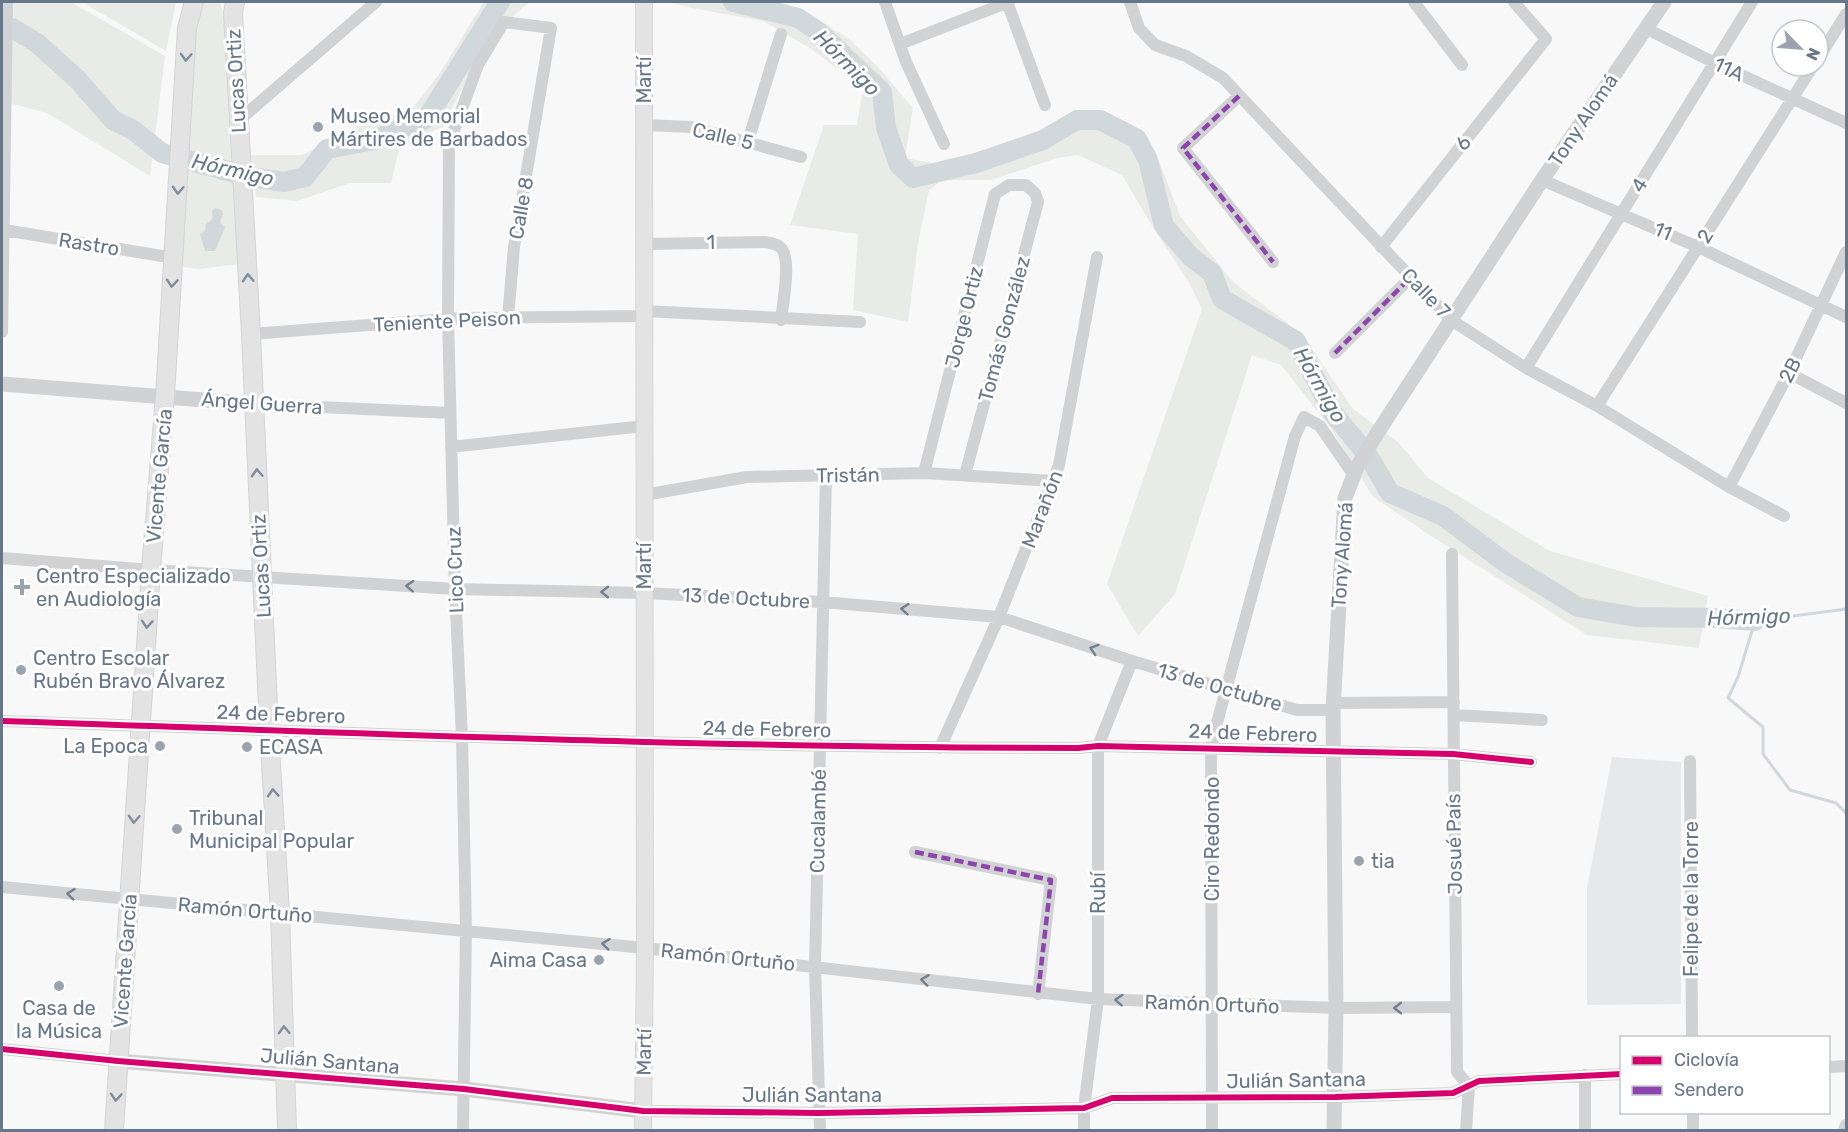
<svg xmlns="http://www.w3.org/2000/svg" width="1848" height="1132" font-family="Rubik,sans-serif">
<style>
.built{fill:#e7e8e9}
.green{fill:#e8ebe6}
.water{fill:#d1d8dc}
.lines{fill:none;stroke-linecap:round;stroke-linejoin:round}
.stream{stroke:#d1d8dc;stroke-width:3}
.river{stroke:#d1d8dc;stroke-width:20}
.secondary-casing{stroke:#d5d6d7;stroke-width:18}
.primary-casing{stroke:#d3d4d6;stroke-width:20}
.minor{stroke:#d1d2d3;stroke-width:12}
.tertiary{stroke:#d1d2d3;stroke-width:15}
.secondary{stroke:#e3e3e4;stroke-width:16}
.primary{stroke:#e3e3e4;stroke-width:18}
.quiet{stroke:#8e44ad;stroke-width:4.5;stroke-dasharray:9 4.5;stroke-linecap:butt}
.cycleway-casing{stroke:#fff;stroke-width:10}
.cycleway{stroke:#d6006c;stroke-width:6}
.oneway{stroke:#7f8d9c}
.oneway2{stroke:#718091}
.poi-dot{fill:#99a4b0;stroke:#fff;stroke-width:2}
.labels{text-anchor:middle;stroke-width:6;stroke-linejoin:round;paint-order:stroke}
.street-label{font-size:20px;fill:#66778a;stroke:#fff}
.poi-label{font-size:20px;fill:#66778a;stroke:#fff;text-anchor:start}
.water-label{font-size:21px;font-style:italic;fill:#627884;stroke:#fff}
</style>
<rect width="100%" height="100%" fill="#f8f8f8"/>
<path class="built" d="M1612 757 1681 762V1004L1587 1005V888Z"/>
<path class="green" d="M2 2H71L165 56 150 176 47 113 2 101Z
M82 2H176L166 51Z
M205 2H220L226 25 229 127 238 264 199 269 183 267C183 213 186 160 189 106 191 75 191 29 205 2Z
M484 2H530C491 31 464 83 443 127L400 145 391 183H350L297 201 256 197 251 155H302L366 123 412 109 440 73Z
M668 2H780L802 10 849 39 878 67 913 108 905 158 937 164 1029 137 1075 116 1092 110 1127 122 1157 156 1180 216 1233 282 1302 334 1353 409 1398 442 1428 478 1550 551 1708 596 1699 648 1587 635 1425 532 1373 497 1330 427 1281 365 1252 355 1175 594 1138 636 1107 584 1202 309 1188 281 1151 224 1122 175 1078 155 1057 158 991 180H942L929 190 918 243 908 322 853 310 858 234 790 225 824 125H857L863 88 810 48 763 21 697 9Z"/>
<path class="water" d="M215 208 222 210 223 214 220 223 225 227 215 251H205L200 234 205 231 206 224C213 220 213 219 212 211Z"/>
<g class="lines">
<path class="stream" d="M1846 609 1755 621 1738 677 1728 698 1763 727V754L1790 790 1836 803 1846 813"/>
<path class="river" d="M733 2 798 18 819 32 882 92 886 128 899 165 913 178 976 163 1043 140 1077 120H1100L1137 139 1148 160 1164 226 1191 257 1212 273 1222 299 1296 341 1333 413 1369 457 1390 493 1443 516 1506 563 1578 607 1636 617 1715 618 1755 621
M2 27 12 28 37 43 77 79 113 120 133 130 162 153 250 177 284 182 305 177 327 149 374 140 427 118 500 2"/>
<defs>
<path id="secondary" d="M643 1130 645 948 644 2"/>
<path id="primary" d="M235 2 233 13 251 334 269 730 280 913 287 1130
M114 1130 151 570 165 396 187 28 194 2"/>
</defs>
<use href="#secondary" class="secondary-casing"/>
<use href="#primary" class="primary-casing"/>
<path class="minor" d="M885 2 906 62 944 144
M1007 2 1045 105
M1130 2 1139 28 1155 45 1186 56 1223 78 1451 320 1526 368 1597 406 1729 487 1784 516
M1414 2 1462 65
M1645 28 1715 63 1846 123
M900 44 1009 2
M1818 59 1846 14
M1239 96 1183 148 1273 262
M238 121 376 2
M644 125 692 127 801 157
M748 141 781 34
M1542 180 1698 247 1846 317
M4 230 174 258
M644 244 765 242C771 243 778 244 782 249 791 262 783 304 781 320
M1381 247 1546 39 1514 2
M644 311 860 322
M2 332 7 2
M251 334 461 318 644 316
M1335 353 1411 277
M1526 368 1752 2
M1789 373 1846 403
M254 404 450 413
M1597 406 1813 66
M451 447 644 426
M924 473 995 194 1009 185H1026L1035 193 1038 202 965 475
M1729 487 1789 373 1846 252
M644 495 747 477 924 473 1054 481
M1452 554 1457 1072 1469 1086 1466 1130
M2 558 151 570 455 589 644 593 822 602 999 617 1132 661 1297 710H1333
M1333 703 1454 702
M1454 715 1542 720
M2 721C360 733 719 748 1078 748L1098 746 1453 754 1531 762
M940 748 999 617 1059 465 1097 257
M1690 761 1692 1038
M915 852 1051 880 1038 994
M2 887 645 948 1098 999 1336 1008 1456 1007
M2 1049 118 1061
M1828 1067 1846 1066
M643 1111 819 1113 1084 1108 1112 1098 1335 1097 1453 1093 1479 1081 1622 1074
M463 1130 466 930 462 737 455 589 448 319 449 144 478 65 504 22 551 28 514 247 508 318
M820 1130 815 967 826 475
M1084 1130V1108L1098 999V746L1132 661
M1212 1130 1211 748 1218 719 1295 436 1304 417 1320 426 1353 474
M1585 1130V1075
M1693 1130V1112
M1844 1130 1846 1125"/>
<path class="tertiary" d="M2 384 254 404
M118 1061 464 1089 643 1111
M1334 1130 1336 1008 1333 710 1345 498 1357 467 1376 435 1542 180 1664 2"/>
<use href="#secondary" class="secondary"/>
<use href="#primary" class="primary"/>
<path class="quiet" d="M1239 96 1183 148 1273 262
M1335 353 1411 277
M915 852 1051 880 1038 994"/>
<defs>
<path id="cycleway" d="M2 721C360 733 719 748 1078 748L1098 746 1453 754 1531 762
M2 1049 118 1061 464 1089 643 1111 819 1113 1084 1108 1112 1098 1335 1097 1453 1093 1479 1081 1622 1074"/>
</defs>
<use href="#cycleway" class="cycleway-casing"/>
<use href="#cycleway" class="cycleway"/>
</g>
<defs><path id="oneway-chevron" d="M-2-3.5L2.5 0L-2 3.5" fill="none" stroke-width="1.6" stroke-linecap="round" stroke-linejoin="round" transform="scale(1.5)"/></defs>
<g class="oneway">
<use href="#oneway-chevron" transform="translate(186 57) rotate(93)"/>
<use href="#oneway-chevron" transform="translate(178 190) rotate(93)"/>
<use href="#oneway-chevron" transform="translate(248 278) rotate(-93)"/>
<use href="#oneway-chevron" transform="translate(172 283) rotate(94)"/>
<use href="#oneway-chevron" transform="translate(257 473) rotate(-93)"/>
<use href="#oneway-chevron" transform="translate(147 624) rotate(94)"/>
<use href="#oneway-chevron" transform="translate(273 793) rotate(-94)"/>
<use href="#oneway-chevron" transform="translate(134 819) rotate(93)"/>
<use href="#oneway-chevron" transform="translate(284 1030) rotate(-92)"/>
<use href="#oneway-chevron" transform="translate(116 1097) rotate(94)"/>
</g>
<g class="oneway2">
<use href="#oneway-chevron" transform="translate(410 586) rotate(-177)"/>
<use href="#oneway-chevron" transform="translate(605 592) rotate(-179)"/>
<use href="#oneway-chevron" transform="translate(905 609) rotate(-175)"/>
<use href="#oneway-chevron" transform="translate(1094 649) rotate(-162)"/>
<use href="#oneway-chevron" transform="translate(71 894) rotate(-174)"/>
<use href="#oneway-chevron" transform="translate(606 944) rotate(-174)"/>
<use href="#oneway-chevron" transform="translate(925 980) rotate(-173)"/>
<use href="#oneway-chevron" transform="translate(1119 1000) rotate(-177)"/>
<use href="#oneway-chevron" transform="translate(1398 1008) rotate(180)"/>
</g>
<g class="poi-dot">
<circle cx="318" cy="127" r="6"/>
<path d="M19 578h6v6h6v6h-6v6h-6v-6h-6v-6h6z"/>
<circle cx="21" cy="670" r="6"/>
<circle cx="160" cy="746" r="6"/>
<circle cx="247" cy="747" r="6"/>
<circle cx="177" cy="829" r="6"/>
<circle cx="1359" cy="861" r="6"/>
<circle cx="599" cy="960" r="6"/>
<circle cx="59" cy="986" r="6"/>
</g>
<g class="labels">
<g class="street-label">
<text transform="translate(1729 69) rotate(25)" y="7">11A</text>
<text transform="translate(644 80) rotate(-90)" y="7">Martí</text>
<text transform="translate(236 81) rotate(-93)" y="7">Lucas Ortiz</text>
<text transform="translate(1583 120) rotate(-56)" y="7">Tony Alomá</text>
<text transform="translate(723 136) rotate(13)" y="7">Calle 5</text>
<text transform="translate(1463 143) rotate(-52)" y="7">6</text>
<text transform="translate(1639 185) rotate(-58)" y="7">4</text>
<text transform="translate(521 208) rotate(-80)" y="7">Calle 8</text>
<text transform="translate(1663 231) rotate(23)" y="7">11</text>
<text transform="translate(1705 236) rotate(-58)" y="7">2</text>
<text transform="translate(711 242) rotate(-1)" y="7">1</text>
<text transform="translate(89 244) rotate(9)" y="7">Rastro</text>
<text transform="translate(1426 293) rotate(46)" y="7">Calle 7</text>
<text transform="translate(964 317) rotate(-76)" y="7">Jorge Ortiz</text>
<text transform="translate(447 321) rotate(-3)" y="7">Teniente Peison</text>
<text transform="translate(1004 329) rotate(-75)" y="7">Tomás González</text>
<text transform="translate(1790 370) rotate(-63)" y="7">2B</text>
<text transform="translate(262 403) rotate(4)" y="7">Ángel Guerra</text>
<text transform="translate(848 475) rotate(-1)" y="7">Tristán</text>
<text transform="translate(159 476) rotate(-85)" y="7">Vicente García</text>
<text transform="translate(1042 509) rotate(-69)" y="7">Marañón</text>
<text transform="translate(1342 555) rotate(-86)" y="7">Tony Alomá</text>
<text transform="translate(261 566) rotate(-93)" y="7">Lucas Ortiz</text>
<text transform="translate(644 566) rotate(-90)" y="7">Martí</text>
<text transform="translate(455 570) rotate(-92)" y="7">Lico Cruz</text>
<text transform="translate(746 598) rotate(3)" y="7">13 de Octubre</text>
<text transform="translate(1220 687) rotate(16)" y="7">13 de Octubre</text>
<text transform="translate(281 714) rotate(2)" y="7">24 de Febrero</text>
<text transform="translate(767 729) rotate(1)" y="7">24 de Febrero</text>
<text transform="translate(1253 733) rotate(2)" y="7">24 de Febrero</text>
<text transform="translate(818 821) rotate(-89)" y="7">Cucalambé</text>
<text transform="translate(1212 839) rotate(-90)" y="7">Ciro Redondo</text>
<text transform="translate(1454 844) rotate(-91)" y="7">Josué País</text>
<text transform="translate(1098 893) rotate(-90)" y="7">Rubí</text>
<text transform="translate(1691 899) rotate(-90)" y="7">Felipe de la Torre</text>
<text transform="translate(245 910) rotate(5)" y="7">Ramón Ortuño</text>
<text transform="translate(728 957) rotate(6)" y="7">Ramón Ortuño</text>
<text transform="translate(125 961) rotate(-86)" y="7">Vicente García</text>
<text transform="translate(1212 1004) rotate(2)" y="7">Ramón Ortuño</text>
<text transform="translate(644 1052) rotate(-89)" y="7">Martí</text>
<text transform="translate(330 1061) rotate(5)" y="7">Julián Santana</text>
<text transform="translate(1296 1080) rotate(-1)" y="7">Julián Santana</text>
<text x="812" y="1102">Julián Santana</text>
</g>
<g class="poi-label">
<text x="330" y="123">Museo Memorial<tspan x="330" dy="23">Mártires de Barbados</tspan></text>
<text x="36" y="583">Centro Especializado<tspan x="36" dy="23">en Audiología</tspan></text>
<text x="33" y="665">Centro Escolar<tspan x="33" dy="23">Rubén Bravo Álvarez</tspan></text>
<text x="148" y="753" text-anchor="end">La Epoca</text>
<text x="259" y="754">ECASA</text>
<text x="189" y="825">Tribunal<tspan x="189" dy="23">Municipal Popular</tspan></text>
<text x="1371" y="868">tia</text>
<text x="587" y="967" text-anchor="end">Aima Casa</text>
<text x="59" y="1015" text-anchor="middle">Casa de<tspan x="59" dy="23">la Música</tspan></text>
</g>
<g class="water-label">
<text transform="translate(847 63) rotate(45)" y="7">Hórmigo</text>
<text transform="translate(233 170) rotate(13)" y="7">Hórmigo</text>
<text transform="translate(1320 385) rotate(60)" y="7">Hórmigo</text>
<text transform="translate(1749 617) rotate(-2)" y="7">Hórmigo</text>
</g>
</g>
<rect width="1848" height="1132" fill="none" stroke="#66778a" stroke-width="6"/>
<rect x="1620" y="1036" width="210" height="78" fill="#ffffff" stroke="#c2c9d0" stroke-width="1.5"/>
<rect x="1632" y="1056" width="30" height="9" fill="#d6006c" stroke="#c2c9d0" stroke-width="1.5"/>
<text x="1674" y="1066" font-size="18" fill="#66778a">Ciclovía</text>
<rect x="1632" y="1086" width="30" height="9" fill="#8e44ad" stroke="#c2c9d0" stroke-width="1.5"/>
<text x="1674" y="1096" font-size="18" fill="#66778a">Sendero</text>
<g transform="translate(1800 48) rotate(115)"><circle r="28" fill="#ffffff" stroke="#c2c9d0" stroke-width="1.5"/>
<path d="M0-4.5L10 22L0 15L-10 22Z" fill="#99a4b0"/>
<text y="-9" font-size="16" font-weight="bold" text-anchor="middle" fill="#66778a">N</text>
</g>
</svg>
